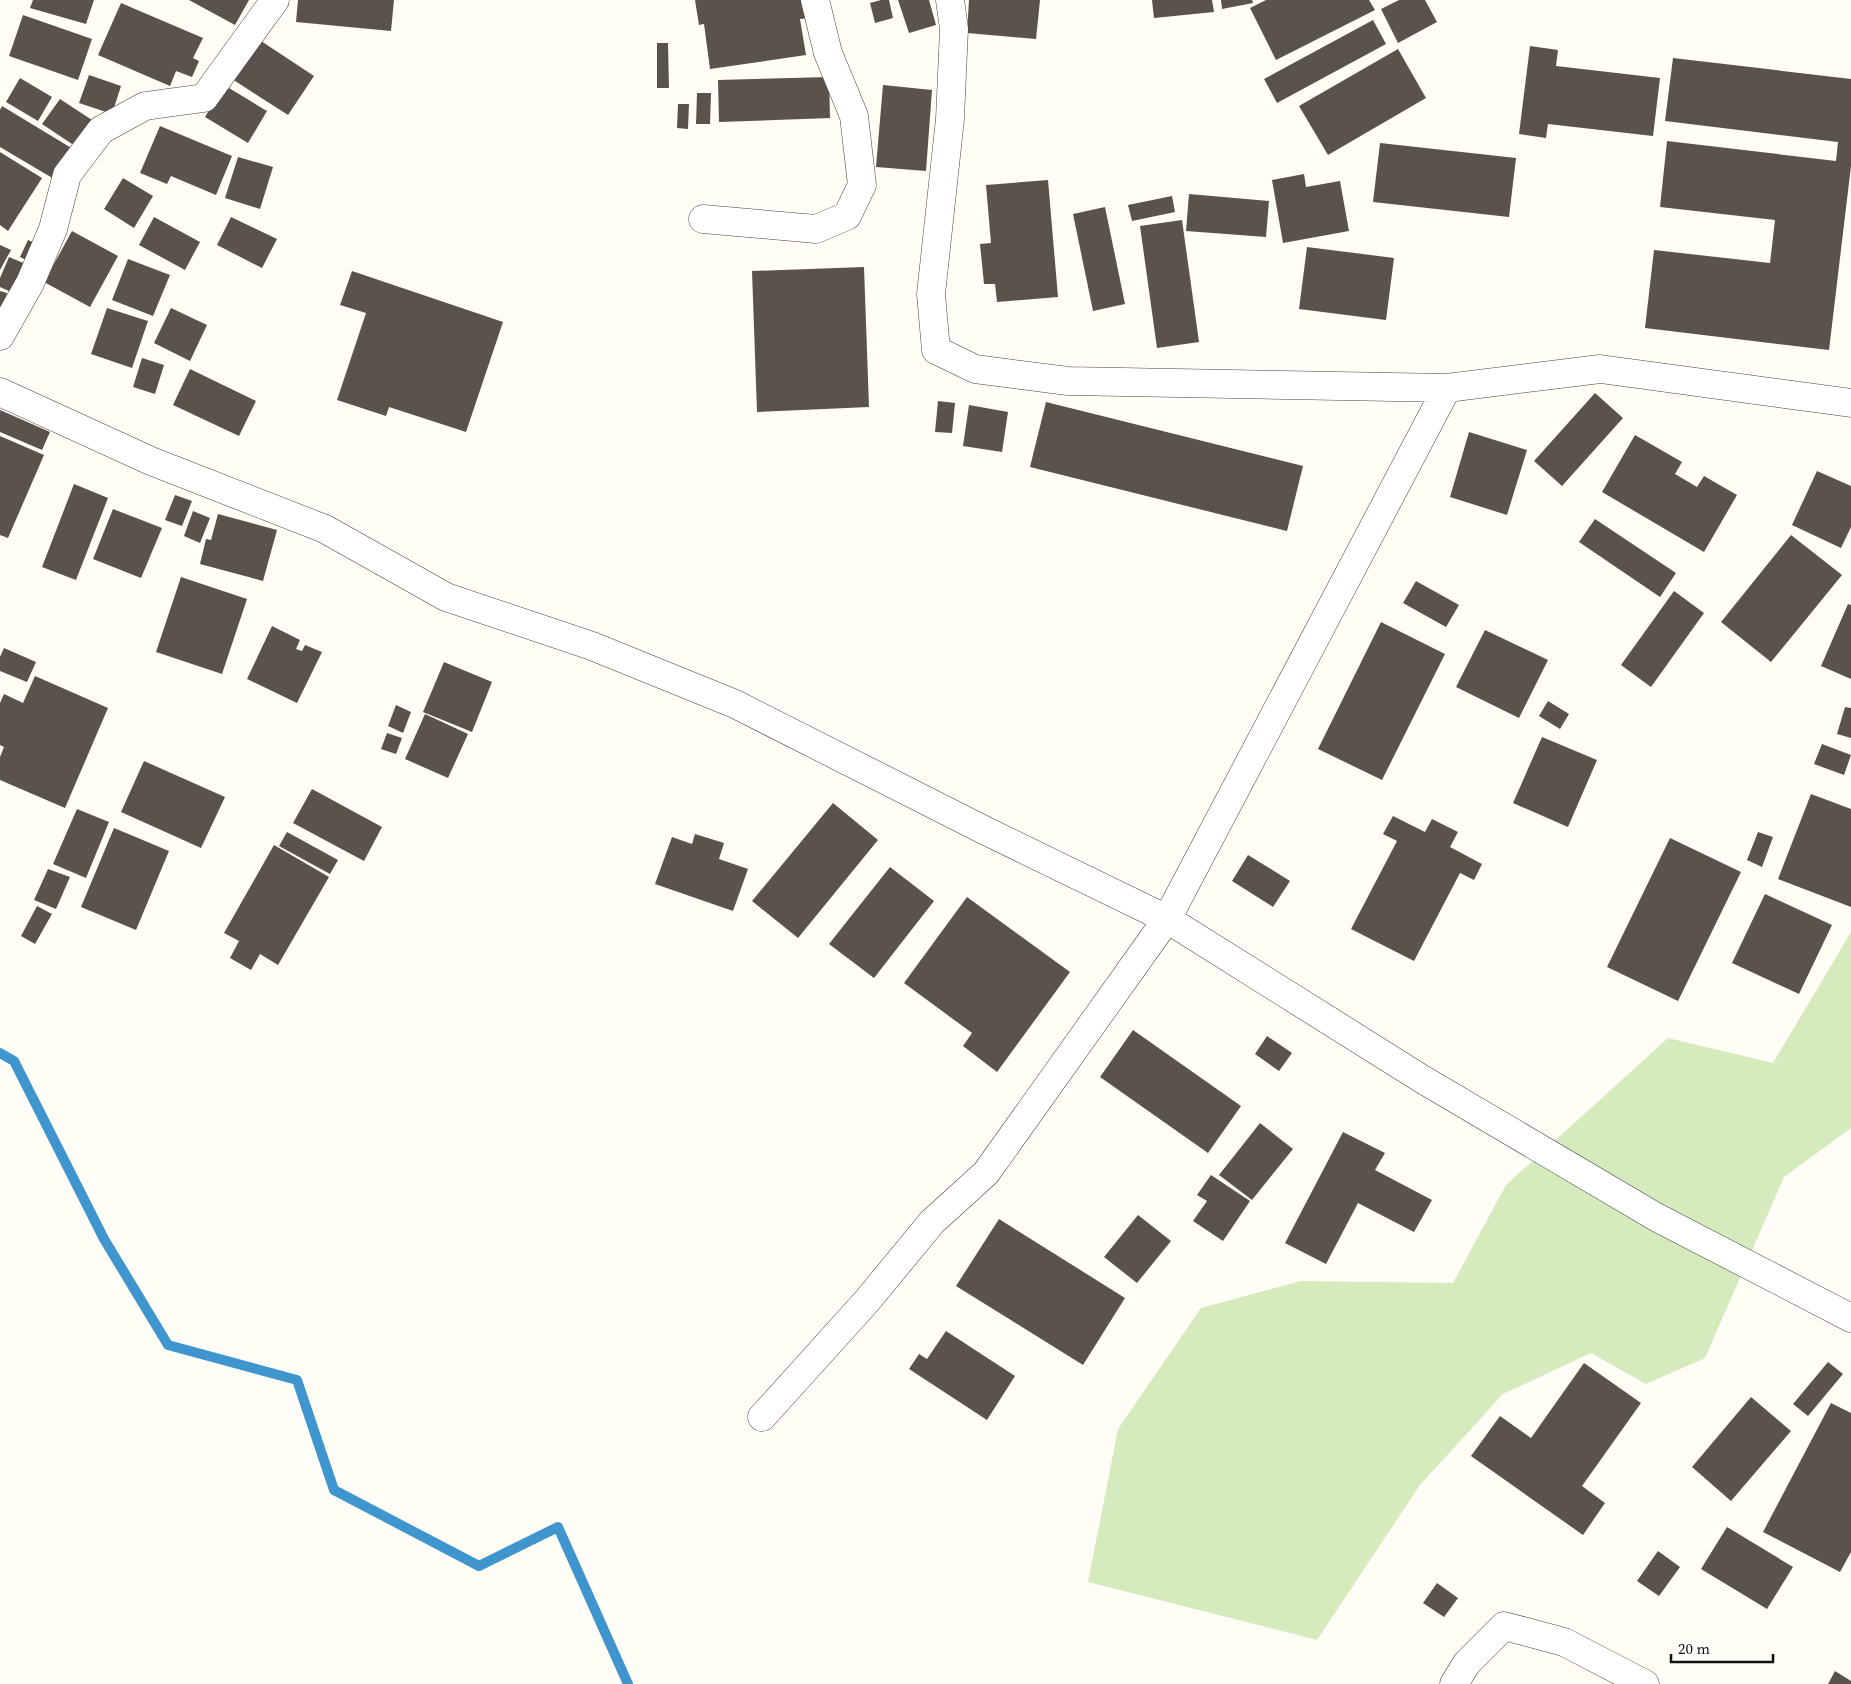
<svg xmlns="http://www.w3.org/2000/svg" width="1851" height="1684" font-family="'Source Serif 4',serif">
<style>
.green{fill:#d5ebbd}
.lines{fill:none;stroke-linecap:round;stroke-linejoin:round}
.stream{stroke:#3f96cf;stroke-width:10}
.building{fill:#5a524d}
.minor-casing{stroke:#444;stroke-width:29}
.minor{stroke:#fff;stroke-width:28}
</style>
<rect width="100%" height="100%" fill="#fffdf5"/>
<path class="green" d="M1851 932V1128L1784 1177 1705 1358 1646 1384 1591 1353 1503 1394 1420 1485 1317 1640 1088 1582 1118 1429 1201 1308 1301 1281 1453 1283 1506 1185 1668 1038 1773 1063Z"/>
<g class="lines">
<path class="stream" d="M0 1053 14 1061 104 1239 168 1345 297 1380 334 1490 479 1566 558 1527 628 1684"/>
</g>
<path class="building" d="M33 0H94L86 24 30 8Z
M189 0H249L235 25Z
M298 0H394L391 31 296 22Z
M695 0H809L812 18 800 19 806 55 710 69 704 24 699 25Z
M881 0H889L893 18 875 23 870 3Z
M898 0H929L936 25 909 33Z
M969 0H1040L1036 39 967 33Z
M1152 0H1212L1214 12 1154 18Z
M1221 0H1252L1253 3 1222 9Z
M1266 0H1369L1375 10 1276 60 1250 8Z
M1399 0H1425L1437 22 1398 43 1381 9Z
M121 3 203 38 193 58 199 61 192 77 176 71 170 86 98 55Z
M23 15 92 39 78 80 9 56Z
M1373 20 1386 44 1277 103 1264 79Z
M258 39 314 76 288 115 232 79Z
M657 43H668L669 88H657Z
M1530 46 1558 50 1556 66 1660 78 1653 136 1548 124 1546 138 1519 134Z
M1398 49 1426 98 1328 155 1299 106Z
M1673 58 1851 79V166L1829 350 1645 328 1654 250 1770 263 1775 220 1660 207 1667 141 1836 161 1838 142 1665 121Z
M89 75 121 86 112 114 79 103Z
M829 77 830 118 719 122 718 80Z
M20 78 52 97 38 121 6 102Z
M224 85 267 111 248 143 205 117Z
M883 85 932 90 926 171 876 167Z
M697 93H711L710 124H696Z
M60 99 95 122 78 148 42 124Z
M678 104H689L688 129 677 128Z
M2 106 73 149 54 179 0 147V110Z
M160 126 232 156 216 195 171 176 167 184 140 173Z
M1380 143 1516 158 1509 217 1373 202Z
M0 152 42 178 8 231 0 225Z
M238 157 273 167 260 209 225 198Z
M1304 174 1306 187 1340 181 1349 231 1283 243 1272 180Z
M123 178 153 196 134 228 104 209Z
M1048 180 1058 297 997 302 995 284H984L980 244 991 243 986 185Z
M1189 194 1269 201 1266 237 1186 231Z
M1172 196 1175 212 1132 221 1128 205Z
M1105 207 1125 304 1093 311 1073 214Z
M154 217 200 242 185 270 139 245Z
M231 217 277 239 262 268 217 245Z
M1182 220 1199 342 1157 348 1140 226Z
M72 231 118 256 90 307 44 282Z
M28 240 45 247 36 265 20 257Z
M0 245 11 250 0 270Z
M1307 247 1394 258 1386 320 1299 309Z
M9 257 33 267 20 296 0 287V278Z
M128 259 170 275 153 316 112 300Z
M864 267 869 407 757 412 752 271Z
M352 271 503 322 466 432 389 407 386 416 337 400 366 313 340 305Z
M0 291 7 293 2 311H0Z
M107 308 148 321 132 368 91 354Z
M171 308 207 325 190 361 154 343Z
M142 358 164 365 155 394 133 387Z
M190 369 256 401 239 436 173 405Z
M1595 393 1623 418 1562 486 1534 461Z
M938 401 955 403 952 433 935 432Z
M1046 402 1303 466 1287 531 1030 467Z
M969 405 1008 412 1002 452 963 446Z
M0 410 50 432 42 450 0 432Z
M1469 432 1527 450 1507 515 1450 497Z
M1635 435 1682 462 1675 474 1697 487 1704 476 1737 495 1704 552 1602 492Z
M0 436 44 455 8 538 0 535Z
M1817 471 1851 486V527L1841 548 1792 525Z
M74 484 108 498 76 580 42 567Z
M175 495 192 501 182 526 165 520Z
M113 509 162 528 141 578 93 559Z
M193 511 210 518 200 543 184 536Z
M218 514 277 530 263 581 200 564 206 539 211 540Z
M1595 519 1676 573 1660 597 1579 542Z
M1791 535 1842 575 1771 662 1721 622Z
M181 577 247 599 222 674 156 652Z
M1416 581 1459 605 1446 627 1403 603Z
M1674 591 1704 613 1651 687 1621 665Z
M1848 604 1851 605V679L1821 666Z
M1381 622 1445 654 1382 780 1318 749Z
M272 626 300 640 296 649 302 651 305 645 322 652 297 703 247 679Z
M1485 630 1548 660 1519 718 1456 687Z
M4 648 36 662 27 682 0 671V657Z
M444 662 492 682 472 732 423 712Z
M35 676 108 708 65 808 0 780V757L4 747 0 745V703L4 694 23 703Z
M1548 701 1569 714 1560 729 1539 716Z
M396 705 411 712 403 733 388 726Z
M1845 707 1851 708V738L1837 734Z
M425 714 468 734 448 778 405 759Z
M387 733 402 738 396 754 381 749Z
M1542 737 1597 760 1568 827 1513 803Z
M1822 744 1851 755 1844 775 1814 764Z
M144 761 225 797 201 848 121 812Z
M312 789 382 827 364 861 293 823Z
M1811 794 1851 809V907L1778 879Z
M833 803 878 840 798 938 752 901Z
M77 809 109 822 86 878 53 864Z
M1393 816 1425 832 1432 819 1458 832 1450 847 1482 864 1474 880 1460 873 1414 961 1351 929 1397 841 1383 834Z
M114 828 169 851 136 930 81 907Z
M287 832 338 860 330 874 279 846Z
M1758 832 1773 837 1762 867 1747 860Z
M695 834 724 843 719 859 748 869 733 911 655 884 672 837 692 844Z
M1670 838 1741 872 1678 1001 1607 967Z
M274 845 329 877 278 965 260 954 251 970 230 958 239 941 224 933Z
M1248 855 1290 881 1273 907 1232 881Z
M890 867 934 901 874 978 829 944Z
M48 869 70 877 56 909 34 900Z
M1765 894 1832 925 1799 994 1732 963Z
M967 897 1070 972 997 1072 963 1046 972 1033 904 983Z
M37 906 52 914 35 944 21 936Z
M1133 1030 1241 1106 1208 1153 1100 1077Z
M1267 1036 1292 1053 1279 1071 1255 1054Z
M1260 1123 1293 1149 1252 1200 1219 1175Z
M1343 1132 1385 1153 1375 1170 1432 1200 1414 1232 1358 1203 1326 1264 1285 1243Z
M1211 1175 1250 1201 1223 1241 1193 1221 1207 1201 1197 1195Z
M1138 1215 1171 1241 1137 1283 1104 1257Z
M999 1219 1125 1298 1083 1365 956 1286Z
M946 1331 1015 1376 987 1420 909 1369 919 1354 927 1359Z
M1828 1362 1843 1374 1808 1416 1793 1404Z
M1584 1363 1641 1403 1582 1486 1605 1503 1583 1535 1471 1456 1500 1416 1531 1438Z
M1751 1397 1791 1431 1731 1501 1692 1467Z
M1831 1403 1851 1413V1552L1840 1572 1763 1532Z
M1727 1527 1793 1567 1767 1609 1701 1569Z
M1658 1551 1680 1567 1659 1596 1637 1581Z
M1437 1583 1458 1598 1444 1617 1423 1603Z
M1835 1671 1851 1681V1684H1828Z"/>
<g class="lines">
<defs>
<path id="minor" d="M950 0 954 29 950 119 931 294 936 350 975 369 1068 381 1447 388
M703 219 816 229 847 216 862 185 854 116 828 53 815 0
M0 336 30 283 53 229 67 175 101 130 145 106 204 98 275 0
M0 392 151 461 325 529 446 597 592 646 735 704 984 830 1167 919 1422 1079 1656 1217 1851 1318
M762 1417 866 1302 932 1222 986 1173 1167 919 1447 388 1600 369 1851 403
M1454 1684 1467 1663 1504 1626 1564 1642 1645 1684"/>
</defs>
<use href="#minor" class="minor-casing"/>
<use href="#minor" class="minor"/>
</g>
<path d="M1671 1654v8h102v-8" fill="none" stroke="#111111" stroke-width="2.5"/>
<text x="1678" y="1654" font-size="15" fill="#111111" stroke="#ffffff" stroke-width="4" paint-order="stroke">20 m</text>
</svg>
